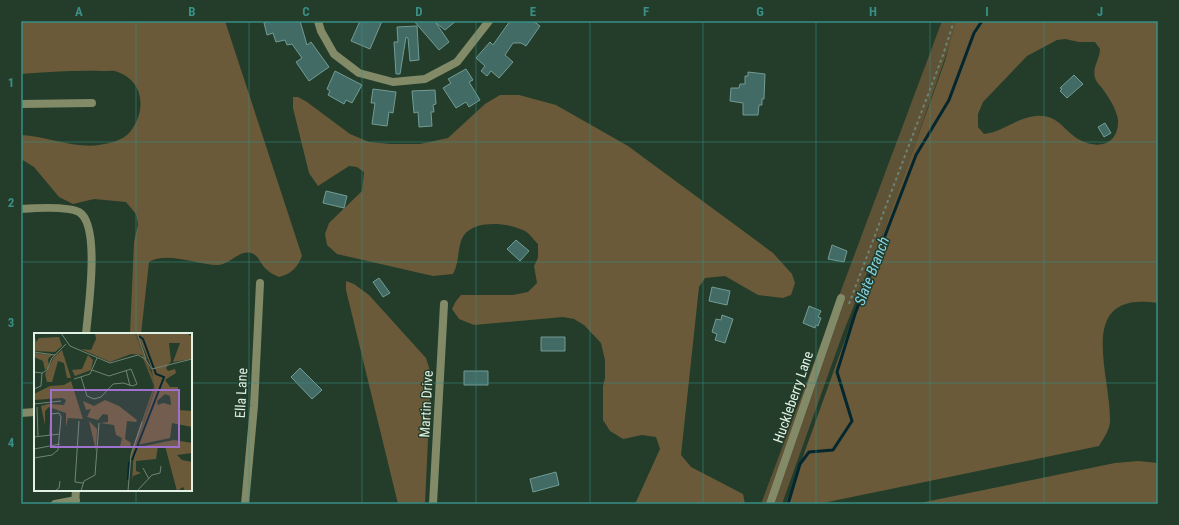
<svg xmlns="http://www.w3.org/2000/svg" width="1179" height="525" font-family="'Roboto Condensed',sans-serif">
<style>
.green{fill:#5e5237}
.forest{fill:#6a5a39;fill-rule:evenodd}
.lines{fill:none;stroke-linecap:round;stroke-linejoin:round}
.stream{stroke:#04272f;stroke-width:3}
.building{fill:#436b65;stroke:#729c95}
.path{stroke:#6e8473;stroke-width:2;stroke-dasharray:3 3;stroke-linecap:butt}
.street{stroke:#828a68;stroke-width:8}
.grid{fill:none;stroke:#398f86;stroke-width:1;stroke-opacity:0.55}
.labels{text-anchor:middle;stroke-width:3;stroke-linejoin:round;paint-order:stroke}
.street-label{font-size:14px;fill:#e1f1e4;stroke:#233d2a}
.water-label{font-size:15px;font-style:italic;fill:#84d2e7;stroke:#233d2a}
.inset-river{fill:none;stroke:#04272f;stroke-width:2}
.inset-road{fill:none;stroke:#6f8574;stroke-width:1}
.view{fill:#9f71cc;fill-opacity:0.15;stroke:#9f71cc;stroke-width:2}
.inset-edge{fill:none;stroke:#e1f1e4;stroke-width:2}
.neatline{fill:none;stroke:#398f86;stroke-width:1.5}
.grid-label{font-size:13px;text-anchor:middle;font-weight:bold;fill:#398f86}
</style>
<rect width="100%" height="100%" fill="#233d2a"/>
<path class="green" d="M942 21H958L891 213 843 333 782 504H761Z"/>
<path class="forest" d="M21 21H225L302 256C297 268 291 274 279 277 274 275 269 272 266 269 260 264 259 255 251 253 238 250 230 265 217 265 198 265 166 251 149 262L141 334H130L134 242 138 224 136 214 126 202 94 199 73 204 59 197 34 167 21 159V135C45 136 76 149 99 145 109 143 123 141 130 132 146 112 145 82 118 72 114 70 108 71 103 71 76 70 48 72 21 74Z
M956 21H1158V303C1074 290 1111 374 1110 421 1110 430 1103 439 1099 446L818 504H786L945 61ZM1065 39 1079 42H1095L1100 49C1100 59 1092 67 1095 78 1096 81 1099 85 1102 88 1108 96 1117 110 1118 120 1119 144 1099 150 1080 140 1064 132 1059 114 1036 116 1018 117 1002 132 984 134L978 127V114L983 102 1027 56 1057 40Z
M500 95H519L556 105 628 146 773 253 792 274 795 283 791 295 783 298 758 295 725 276 705 278 699 287 681 455 691 467 743 494 745 504H635L660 449 656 437 642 435 623 439 610 431 603 420V386L605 378V360L601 343 584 325 574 319 563 317 474 325 459 319 452 309 456 301 461 295H513L528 292 537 283 534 266 538 258V244C534 240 530 234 525 231 510 223 476 219 464 235 457 245 460 262 453 274L433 276 337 254 327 245 325 234 329 223 362 191 364 172 357 167 349 166 318 186 309 173 293 108V97H298L307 102 350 134 369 142 391 144H420L448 138 485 104Z
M346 281 354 284 369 295 426 358 431 374 425 504H398L346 290Z
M1138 461 1158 463V504H915L1115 463Z"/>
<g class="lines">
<path class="stream" d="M788 504 800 464 809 452 833 450 852 421 837 372 855 314 916 155 949 100 974 33 982 21"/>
</g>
<path class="building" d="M271 21H300L307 45 311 42 329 67 309 81 296 62 302 58 292 44 287 45 285 40 276 42 273 33 267 35 264 23Z
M360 21H382L370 49 351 41Z
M414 21H456L445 30 436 23 449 42 439 50Z
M510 21H533L540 26 526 46 521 43H513L505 55 513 62 499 78 491 71 487 76 481 71 485 66 476 58 490 42 493 45Z
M417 26 419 60 410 61 408 38 406 37 400 74H396L394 42H398L397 27Z
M466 69 473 80 469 82 480 100 469 107 466 102 456 108 443 88 451 83 448 79Z
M335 71 362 85 352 103 346 100 344 104 328 95 330 91 327 89Z
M748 72 765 74 764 99H762V105H759L758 115H743V103L730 101 731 88H739L740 84H745V76H748Z
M1074 75 1083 84 1067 98 1060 91 1062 89 1060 88Z
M373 89 396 92 393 113 389 112 387 126 372 124 375 103H371Z
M435 90 436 104 433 105 434 112H431L432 126 419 127 418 112 414 113 412 91Z
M1105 123 1111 133 1104 137 1098 127Z
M326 191 347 196 344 208 323 203Z
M516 240 529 251 520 261 507 249Z
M832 245 847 251 844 262 828 259Z
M379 278 390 293 383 297 373 282Z
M712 287 730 291 727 305 709 301Z
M809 306 821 311 818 317 821 318 818 326 816 325 815 328 803 323Z
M722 315 733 319 725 343 715 340 717 334 712 332 716 319 721 320Z
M541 337H565V351H541Z
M300 368 322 390 312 399 291 377Z
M464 371H488V385H464Z
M556 472 559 485 533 492 530 479Z"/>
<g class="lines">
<path class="path" d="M849 304 943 55 954 21"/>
<path class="street" d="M318 21 321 31 334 54 359 73 393 82 425 79 457 62 489 21
M21 104 92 103
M21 209C35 208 67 206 79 212 101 225 88 310 86 334
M21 413 35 412
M55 504 76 500
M75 504 76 490
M245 504 254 406 260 283
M433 504 444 304
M770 504 841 298"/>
</g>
<path class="grid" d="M136 21V334M249 21V504M362 21V504M476 21V504M590 21V504M703 21V504M816 21V504M930 21V504M1044 21V504M21 142H1158M21 262H1158M21 383H35M191 383H1158M136 490V504"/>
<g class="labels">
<g class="street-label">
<text transform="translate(241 393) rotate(-87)" y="5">Ella Lane</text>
<text transform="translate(793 397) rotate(-71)" y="5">Huckleberry Lane</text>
<text transform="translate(426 404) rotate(-87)" y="5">Martin Drive</text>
</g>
<g class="water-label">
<text transform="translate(872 271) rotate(-69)" y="5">Slate Branch</text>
</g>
</g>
<g transform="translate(34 333)">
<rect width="158" height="158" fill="#233d2a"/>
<path d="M99 0H102L122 51 99 125H96L98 116 120 53Z" fill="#5e5237"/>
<path d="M61 0H100L109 22 97 21 76 29 47 16 57 17 62 6ZM103 0H153L158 4V26L139 29 146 10H135L137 28 132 35 134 38 141 36 142 40 131 47 136 54H144V77L158 78V94L138 90 136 105 103 112 121 56 117 33ZM131 61 136 63 137 72 129 70 124 72 123 68ZM1 4 2 9 5 5 25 4 28 13 21 19 0 18ZM28 17 37 45H33L30 30 24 28 18 49H13L11 41 20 24ZM0 20 18 22 14 26 15 34 11 37 9 28 0 24ZM54 22 59 27 57 37 41 43 38 37 48 36ZM37 48 49 86 34 85 32 94V80L15 74 11 78V92L7 73 14 71 30 72 32 67 28 65 0 67V61L16 53 30 52ZM71 67 85 73 103 87 102 89 93 88 91 106 97 110 96 114 86 113 88 105 82 102 80 92 66 90 74 89V82L69 81 64 87 53 84 57 76 52 77 49 68 60 73ZM55 88 63 96 62 118ZM140 107 158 110V120L143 122 148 127 158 129V158H151L149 154 143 158 131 113H124L122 126 102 128V138L107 140 99 143 98 148 100 115Z" fill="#6a5a39" fill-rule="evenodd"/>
<path class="inset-river" d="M98 127 130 44 122 41 109 6 105 3M94 147 95 129"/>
<path class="inset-road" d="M27 0 36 13 76 30 104 22 111 26 118 36 158 26M103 0 112 26M0 19 21 22M92 37 96 53M0 39 8 40 13 37 18 25 32 11M47 44 53 63 60 66 67 64 79 51 89 50 99 53 103 51 97 36 75 43 58 37M40 46 56 41 63 25M0 56 7 53 8 40M0 71 27 68M3 74 4 103M45 88 41 149 49 150M16 102 17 75M0 104 26 101M0 116 26 111M0 125 18 122 24 117 27 84 25 80 17 81M109 135 115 146M21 158 25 155 26 148M47 158 50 148 61 142 65 90M94 158 97 122 108 89M103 158 118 142 126 140 127 133"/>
<path class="view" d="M17 57H145V114H17Z"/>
<rect width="158" height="158" class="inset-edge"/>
</g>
<rect width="1179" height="525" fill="none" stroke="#233d2a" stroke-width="44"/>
<rect x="22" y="22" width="1135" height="481" class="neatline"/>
<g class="grid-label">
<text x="79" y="16">A</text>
<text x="192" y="16">B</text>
<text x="306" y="16">C</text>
<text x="419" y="16">D</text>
<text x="533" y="16">E</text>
<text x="646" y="16">F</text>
<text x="760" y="16">G</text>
<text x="873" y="16">H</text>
<text x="987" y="16">I</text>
<text x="1100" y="16">J</text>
<text x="11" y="87">1</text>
<text x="11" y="207">2</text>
<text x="11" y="327">3</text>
<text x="11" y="447">4</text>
</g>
</svg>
